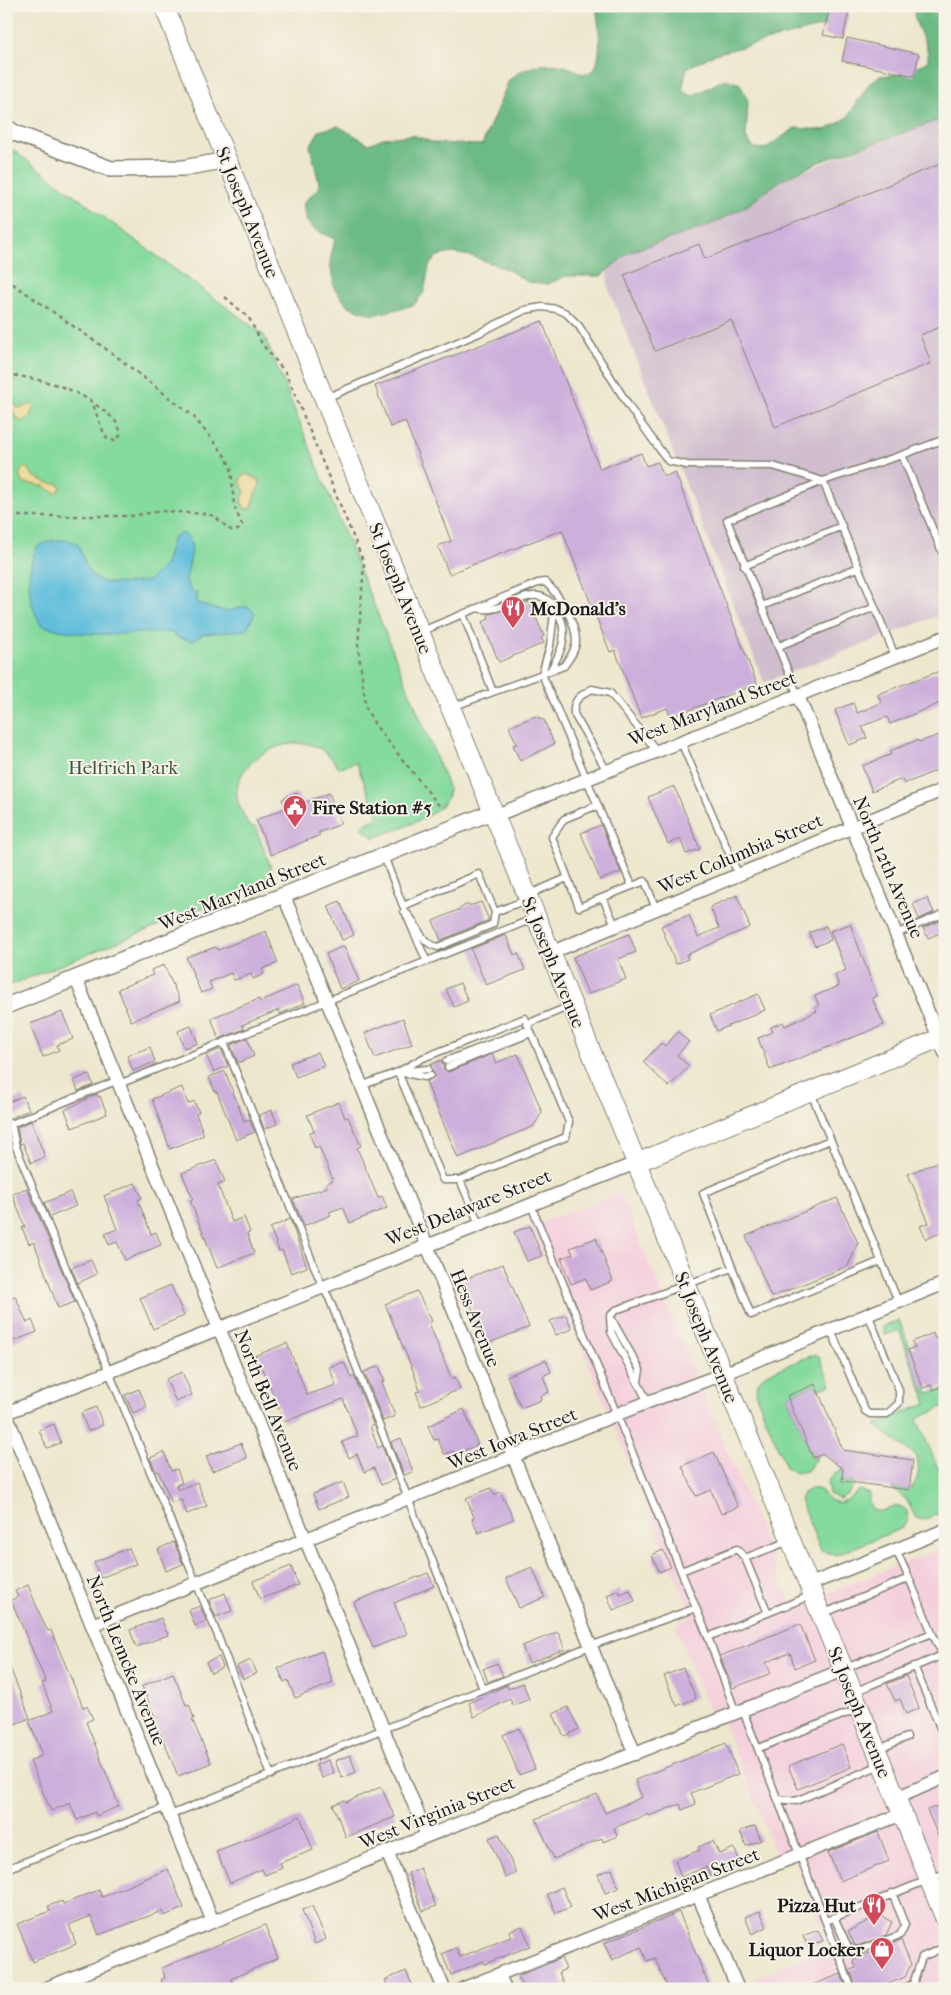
<svg xmlns="http://www.w3.org/2000/svg" width="951" height="1995" font-family="'IM FELL French Canon',serif">
<style>
.built{fill:#f4cfdd}
.industrial{fill:#d0bdcd}
.green{fill:#85da9d;stroke:#507b5c}
.forest{fill:#6cba84;stroke:#446b50}
.sand{fill:#eeda9e;stroke:#857b5d}
.water{fill:#5dbddb;stroke:#3c6c7c}
.building{fill:#cdafdc}
.lines{fill:none;stroke-linecap:round;stroke-linejoin:round}
.service-casing{stroke:#848274;stroke-width:9}
.minor-casing{stroke:#848274;stroke-width:15}
.tertiary-casing{stroke:#848274;stroke-width:18}
.secondary-casing{stroke:#848274;stroke-width:20}
.primary-casing{stroke:#848274;stroke-width:21}
.path{stroke:#848274;stroke-width:2.5;stroke-dasharray:4 4;stroke-linecap:butt}
.service{stroke:#fff;stroke-width:6}
.minor{stroke:#fff;stroke-width:12}
.tertiary{stroke:#fff;stroke-width:15}
.secondary{stroke:#fff;stroke-width:18}
.primary{stroke:#fff;stroke-width:19}
.labels{text-anchor:middle;stroke-width:4;stroke-linejoin:round;paint-order:stroke}
.street-label{font-size:19px;fill:#1c1c1c;stroke:#f7f3e8}
.poi-label{font-size:19px;font-weight:bold;fill:#1c1c1c;stroke:#f7f3e8;text-anchor:start}
.park-label{font-size:19px;fill:#3c5543;stroke:#f7f3e8}
</style>
<rect width="100%" height="100%" fill="#f7f3e8"/>
<filter id="ink" filterUnits="userSpaceOnUse"><feTurbulence type="fractalNoise" baseFrequency=".02" numOctaves="2"/><feDisplacementMap in="SourceGraphic" scale="10" xChannelSelector="R" yChannelSelector="G"/><feConvolveMatrix kernelMatrix="1 2 1 2 8 2 1 2 1" color-interpolation-filters="sRGB"/></filter>
<filter id="wash" filterUnits="userSpaceOnUse"><feTurbulence type="fractalNoise" baseFrequency=".0096" numOctaves="4" result="noise"/><feDisplacementMap in="SourceGraphic" scale="20" xChannelSelector="R" yChannelSelector="G"/><feGaussianBlur stdDeviation="1.12" result="paint"/><feColorMatrix in="noise" values="0 0 0 0 0 0 0 0 0 0 0 0 0 0 0 0 0 1.4 0 .05"/><feComposite in="paint" operator="in"/></filter>
<g filter="url(#wash)">
<rect width="100%" height="100%" fill="#ede7cd"/>
<path class="built" d="M620 1193 792 1607 945 1547V1989H755L751 1980 830 1947 790 1851 777 1856 717 1708 709 1711 675 1625 692 1616 532 1226Z"/>
<path class="industrial" d="M945 116V613L764 682 608 287 605 248Z"/>
<path class="green" d="M6 145 264 335 449 789C447 817 397 828 374 838L364 830 362 825 378 818 356 762 339 768C334 761 326 751 317 747 287 733 233 760 237 797 238 806 245 817 249 826L255 827 271 867 269 881 6 987Z
M899 1320 928 1393 945 1389V1406L917 1419 938 1468 943 1467 945 1472V1511L923 1520 916 1518 906 1499 891 1488 909 1490C919 1481 920 1470 917 1457L875 1425 927 1403 899 1330 885 1335 882 1327Z
M815 1354 819 1356 831 1385 818 1390 815 1384 787 1396 813 1458 817 1457 807 1471 795 1473 786 1467 756 1395C757 1385 758 1380 766 1374Z
M843 1469 842 1481 855 1483 848 1494 839 1499 829 1494 827 1483 833 1475Z
M812 1488 821 1490 829 1500 838 1503 849 1499 859 1490 869 1494V1503L873 1510C887 1516 894 1497 907 1511L908 1521 902 1528 836 1555 821 1551 800 1500 803 1493Z"/>
<path class="forest" d="M596 6H823L830 13 831 24 715 54 687 68 682 90 692 96 725 79 740 84 748 101 746 138 754 148 765 149 795 128 826 130 847 118 869 84 879 76 903 74 928 61C930 40 913 29 914 8L940 6 945 9V118L819 162 781 180 748 205 708 226 629 252 601 276H566L548 284 528 282 507 269 471 256 453 253 437 256 429 266 424 292 414 305 373 315 348 306 334 288 330 261 335 239C315 230 302 227 304 202L320 187 310 146 319 131 338 126 369 144 383 138 413 135 434 143 482 145 509 80C529 62 559 59 582 74L594 71C603 51 599 28 596 6Z"/>
<path class="sand" d="M10 397 16 407 21 408 31 404 34 407 30 416 23 421 18 420 12 411 6 409V398Z
M25 467 29 469 33 476 48 483 59 484 61 488 56 493 43 486 24 483 19 476 21 471Z
M247 474 259 480 260 485 255 494 252 508 245 509 241 501 245 492 240 481 242 476Z"/>
<path class="water" d="M182 533 190 538 192 550 186 581 191 591 198 594 196 602C206 606 215 610 226 611 239 611 244 600 255 613L246 630 203 634 193 641 179 638 170 632C127 633 83 639 41 625 27 600 25 574 37 547 51 540 62 537 78 544 81 551 83 559 86 566 97 591 127 582 149 581L165 564 173 537Z"/>
<g id="blocks">
<path class="building" d="M830 6H850L843 39 823 35Z
M847 38 919 54 914 76 842 61Z
M945 162V325L920 335 931 363 775 427 731 320 655 351 624 275 699 244 705 259Z
M542 321 600 469 641 453 646 466 658 462 664 477 675 472 757 684 671 717 667 708 641 718 615 650 610 652 562 530 449 574 438 546 451 541 405 421 390 427 375 386Z
M529 602 544 636 541 638 544 643 499 662 482 622 489 619 488 615 491 614Z
M945 669V701L890 724 887 717 862 726 867 738 849 745 835 710 853 703 857 713 881 703 878 694Z
M535 716 544 720 554 744 520 761 513 745 517 744 509 727Z
M942 734 945 741V767L904 784 902 779 872 791 862 766 892 754 890 751 918 740 919 742Z
M674 786 700 849 686 854 680 838 668 844 648 797Z
M297 793 301 802 304 801V803L329 793 341 824 318 833 320 835 271 855 256 820 286 808 282 799Z
M601 825 621 872 600 880 581 833Z
M737 895 750 927 686 955 688 959 676 964 661 926 689 915 698 937 719 928 710 907Z
M927 898 934 912 919 919 913 904Z
M340 901 354 935 342 940 328 906Z
M481 902 489 920 441 940 433 921 460 909 465 905H472Z
M945 919V931L928 938 923 928Z
M850 924 877 996 872 998 884 1025 770 1070 758 1038 773 1032 771 1027 783 1022 785 1026 817 1011 815 1008 819 1006 815 996 839 986 835 975 846 970 830 931Z
M826 926 831 940 815 946 809 933Z
M266 931 278 963 262 969 264 974 253 979 251 974 234 980 231 973 209 982 212 989 201 993 186 957 216 947 218 950Z
M629 934 636 952 618 959 626 979 588 994 573 957Z
M506 935 514 955 518 953 525 970 486 985 471 949Z
M344 946 359 981 340 989 326 954Z
M164 965 180 1001 131 1021 118 989 153 975 151 970Z
M460 983 468 1001 454 1007 446 989Z
M297 985 305 1003 280 1014 279 1010 242 1025 244 1029 219 1039 211 1018 259 999 260 1002Z
M758 994 765 1010 717 1031 710 1015Z
M62 1012 73 1039 57 1045 59 1050 43 1057 30 1024Z
M403 1018 412 1044 375 1058 365 1033Z
M191 1026 198 1043 184 1048 178 1031Z
M678 1032 689 1042 677 1055 689 1066 669 1087 643 1062 661 1043 665 1046Z
M247 1038 254 1056 238 1063 231 1045Z
M150 1047 155 1062 133 1071 127 1056Z
M221 1049 228 1066 214 1072 206 1055Z
M318 1052 324 1066 296 1077 290 1063Z
M492 1054 496 1063 518 1054 542 1112 534 1126 458 1158 426 1082 435 1076 430 1065 441 1060 444 1069 449 1072Z
M225 1071 244 1121 249 1119 255 1132 236 1140 217 1092H215L209 1077Z
M89 1074 93 1085 78 1091 74 1080Z
M182 1087 188 1104 194 1101 199 1112 196 1114 204 1135 170 1149 152 1099Z
M97 1094 98 1097 100 1096 107 1114 72 1128 65 1110Z
M23 1096 29 1110 6 1120V1103Z
M339 1102 345 1118 348 1117 361 1146 357 1148 378 1198 382 1196 387 1208 350 1223 343 1207 329 1212 331 1215 304 1226 293 1199 327 1187 325 1184 333 1180 319 1146 315 1148 309 1133 314 1131 307 1115Z
M272 1110 277 1124 264 1129 259 1115Z
M31 1121 45 1157 31 1163 23 1143 20 1144 17 1127Z
M945 1159V1231L926 1239 920 1226 929 1223 908 1174Z
M216 1160 225 1182 218 1185 232 1222 244 1217 250 1232 247 1233 254 1253 217 1268 190 1200 193 1199 182 1173Z
M135 1183 142 1198 138 1200 151 1234 156 1232 161 1245 125 1260 117 1242 109 1245 105 1234 117 1229 104 1196Z
M27 1188 75 1302 58 1308 34 1242 29 1244 22 1228 25 1227 12 1194Z
M70 1192 76 1206 50 1217 44 1203Z
M837 1198 858 1243 848 1266 771 1297 746 1236Z
M290 1219 307 1267 291 1273 282 1250 279 1251 270 1228Z
M530 1226 542 1256 527 1261 514 1232Z
M596 1238 613 1281 590 1290 586 1278 571 1284 561 1258 573 1254 570 1248Z
M91 1260 97 1274 78 1283 71 1268Z
M503 1264 529 1327 487 1344 461 1281Z
M171 1285 184 1316 153 1329 140 1298Z
M417 1291 432 1321 429 1323 451 1378 455 1377 460 1389 421 1406 416 1392 420 1391 414 1373 385 1304Z
M15 1296 27 1323 32 1320 37 1332 6 1344V1300Z
M566 1315 572 1329 556 1335 550 1321Z
M933 1333 935 1339 945 1335V1385L933 1390 931 1385 923 1388 908 1350 915 1347 912 1342Z
M287 1343 307 1395 336 1385 329 1367 344 1362 351 1378 354 1376 373 1424 370 1426 378 1448 382 1446 395 1479 381 1485 374 1468 364 1472 357 1454 349 1458 342 1442 358 1436 343 1399 284 1422 263 1369 258 1371 252 1357Z
M546 1360 551 1372 543 1376 549 1392 540 1396 541 1400 521 1408 507 1376Z
M379 1366 385 1381 382 1382 395 1416 383 1421 364 1372Z
M182 1372 192 1395 176 1402 166 1379Z
M815 1384 843 1450 913 1460 909 1490 842 1481 843 1469 823 1454 813 1458 787 1396Z
M139 1389 147 1407 133 1413 125 1395Z
M96 1407 103 1425 88 1431 81 1413Z
M464 1409 478 1445 455 1454 453 1451 444 1454 438 1439 434 1440 428 1426Z
M54 1424 61 1443 47 1448 39 1430Z
M401 1438 413 1472 404 1475 391 1442Z
M241 1443 247 1458 212 1471 206 1456Z
M164 1452 171 1471 177 1469 182 1483 176 1485 178 1490 197 1482 207 1506 187 1514 181 1499 172 1503 158 1471 156 1472 150 1458Z
M714 1452 738 1507 721 1514 711 1490 696 1496 682 1466Z
M343 1482 349 1497 319 1509 313 1494Z
M491 1488 494 1495 500 1492 514 1519 478 1533 472 1518 474 1517 466 1498Z
M174 1542 183 1564 166 1571 158 1549Z
M129 1548 136 1564 100 1578 94 1562Z
M663 1550 671 1567 659 1572 652 1555Z
M291 1566 298 1585 260 1599 253 1581Z
M532 1567 545 1597 519 1608 506 1578Z
M428 1573 434 1586 394 1603 407 1634 373 1648 354 1602Z
M28 1585 43 1622 48 1631 51 1630 83 1707 87 1706 93 1719 86 1722 119 1806 96 1816 95 1812 77 1820 70 1803 51 1811 30 1761 43 1755 29 1721 53 1711 42 1683 46 1682 11 1600 18 1597 15 1591Z
M619 1590 620 1594 630 1590 635 1601 613 1610 607 1595Z
M225 1593 232 1611 216 1617 209 1600Z
M200 1606 206 1621 195 1626 189 1610Z
M161 1618 168 1635 136 1647 130 1630Z
M800 1624 815 1660 795 1668 790 1653 766 1662 771 1673 733 1688 720 1656Z
M558 1632 565 1649 529 1663 522 1646Z
M322 1651 333 1683 295 1698 288 1680 284 1682 278 1668Z
M219 1657 223 1667 211 1673 206 1662Z
M7 1660 30 1718 15 1724 6 1703Z
M251 1660 257 1673 243 1679 237 1666Z
M497 1663 503 1676 488 1682 483 1669Z
M683 1668 696 1698 677 1706 664 1676Z
M173 1673 186 1705 189 1704 194 1719H192L211 1763 178 1776 160 1732 158 1733 153 1719 155 1717 142 1686Z
M906 1676 919 1708 906 1714 900 1699 895 1701 887 1684Z
M523 1683 529 1699 513 1706 510 1699 474 1717 469 1703 507 1685 508 1689Z
M568 1707 579 1729 564 1736 553 1714Z
M519 1728 535 1769 519 1775 503 1735Z
M726 1743 738 1774 691 1793 696 1804 682 1810 680 1804 649 1816 648 1814 614 1828 617 1836 603 1842 602 1838 554 1859 536 1819 597 1794 605 1813 642 1797 635 1780Z
M842 1744 851 1767 798 1789 788 1766Z
M350 1755 356 1772 342 1778 335 1761Z
M328 1760 334 1773 322 1778 316 1765Z
M381 1787 395 1817 346 1837 333 1805 345 1800 346 1802Z
M945 1803V1852L927 1810Z
M300 1816 313 1850 280 1863 282 1868 265 1875 262 1869 230 1883 216 1851 269 1831Z
M755 1826 761 1840 746 1846 740 1831Z
M878 1832 889 1861 840 1881 828 1852Z
M499 1834 516 1873 505 1878 489 1838Z
M713 1841 719 1854 734 1848 741 1864 710 1876 706 1867 681 1877 675 1860 700 1850 698 1847Z
M420 1868 436 1906 423 1911 408 1873Z
M168 1869 184 1908 164 1916 162 1911 99 1935 91 1916 69 1925 76 1944 33 1962 17 1924 50 1911 48 1906 62 1901 63 1904 99 1890 102 1897Z
M612 1869 619 1888 605 1893 598 1874Z
M562 1887 571 1907 556 1913 547 1894Z
M312 1906 326 1939 315 1944 302 1910Z
M760 1911 767 1927 752 1934 745 1917Z
M679 1912 709 1986 702 1989H668L655 1958 647 1961 641 1947 612 1960 604 1943Z
M880 1915 892 1922 886 1935 857 1946 854 1944 848 1931Z
M265 1925 278 1958 231 1979 233 1984 221 1989H165L161 1980 165 1978 162 1968Z
M522 1926 530 1946 485 1964 483 1961 451 1975 442 1954 456 1948 460 1957 511 1937 509 1931Z
M818 1930 823 1941 808 1947 803 1936Z
M901 1940 911 1964 905 1977 876 1989H857L850 1970 856 1968 853 1960Z
M561 1958 566 1969 559 1972 565 1989H523L518 1976Z
M406 1971 414 1989H389L385 1980Z
M841 1974 847 1989H804V1988Z"/>
</g>
</g>
<g filter="url(#ink)">
<use href="#blocks" fill-opacity="0" stroke="#848274" stroke-width="1"/>
<g class="lines">
<defs>
<path id="service" d="M326 398 479 333 525 310 542 307 557 309 566 313 579 326 630 408 668 461 687 465 773 466 823 481
M945 439 902 455 945 559
M744 566 842 526
M555 605 550 646 542 674 632 886 579 907 552 837 564 819 598 805
M762 606 859 567
M477 608C510 617 539 570 560 617 569 637 560 654 550 671
M463 614 493 692
M422 631 538 583 545 582C559 594 576 622 576 641 576 650 569 659 564 666L452 707
M779 646 875 607
M895 656 823 481 902 455
M798 696 727 520 823 481
M681 742 739 876
M607 771 574 714C572 700 581 695 592 689L610 693 657 751
M384 856 403 906 479 874 495 912 526 900
M632 886 645 881 656 909
M530 894 567 878
M603 898 615 925
M404 911C419 922 418 943 438 947L493 924 495 912
M405 912 427 962
M896 934 945 913
M527 1024 570 1006
M224 1042 323 1288 329 1298 483 1689
M446 1061 529 1029
M448 1067 531 1033
M409 1071 428 1069
M398 1072 425 1077 430 1075
M119 1084 535 918
M361 1086 398 1072 423 1058 525 1018 569 1122 566 1137 460 1180H443L398 1072
M811 1093 898 1301
M11 1123 16 1147 214 1626 271 1775
M6 1126 118 1080
M830 1140 703 1193 751 1315 881 1261
M460 1180 480 1226
M531 1205 708 1637 736 1713
M610 1316 640 1370 638 1381
M831 1330 865 1411 870 1414H887L899 1403V1390L868 1314
M648 1402 611 1332 610 1316 616 1310 732 1268
M896 1550 909 1578
M681 1571 737 1549 745 1558
M768 1613 745 1558 789 1541
M822 1614 909 1578 932 1633 846 1668
M932 1633 943 1655
M708 1637 812 1595
M914 1666 945 1739
M854 1692 945 1654
M743 1711 852 1989
M759 1748 858 1709
M877 1750 907 1737
M778 1799 796 1801 880 1765
M170 1815 590 1646 696 1608
M6 1869 167 1807
M834 1917 848 1947 857 1951 900 1935 905 1925 892 1893
M826 1921 945 1873
M903 1989 913 1984 922 1957 945 1947"/>
<path id="minor" d="M798 696 945 1053
M494 816 945 637
M284 896 635 1754
M550 953 945 789
M76 979 427 1836
M6 1413 636 1163
M6 1414 213 1922
M808 1585 945 1530
M92 1625 648 1402 723 1374 945 1283
M896 1798 945 1777
M387 1852 444 1989
M698 1895 738 1989
M499 1974 505 1989
M44 1989 843 1670
M462 1989 902 1814"/>
<path id="tertiary" d="M6 127 15 133 111 169 183 168 227 160
M6 1006 492 812"/>
<path id="secondary" d="M636 1163 945 1036"/>
<path id="primary" d="M164 6 945 1918"/>
</defs>
<use href="#service" class="service-casing"/>
<use href="#minor" class="minor-casing"/>
<use href="#tertiary" class="tertiary-casing"/>
<use href="#secondary" class="secondary-casing"/>
<use href="#primary" class="primary-casing"/>
<path class="path" d="M6 279 116 356 193 416 223 453 231 467 234 506 242 525 238 530 232 531 214 516 206 514 161 511 131 516H6
M225 297 249 318 262 344 286 373 364 563 358 646 366 708 375 725 441 808
M6 374C44 380 74 386 104 411 113 418 121 424 120 436L115 441 107 438C99 426 97 412 90 398"/>
<use href="#service" class="service"/>
<use href="#minor" class="minor"/>
<use href="#tertiary" class="tertiary"/>
<use href="#secondary" class="secondary"/>
<use href="#primary" class="primary"/>
</g>
</g>
<defs>
<symbol id="restaurant-pin" viewBox="-11 -11 22 30"><path d="M0 17L-7.5 6A9.5 9.5 0 1 1 7.5 6Z" fill="#d1495b" stroke="#f7f3e8"/><path d="M-5-6h1v4h1v-4h1v4h1v-4h1v5L-1.5 .5V6h-2V.5L-5-1ZM5-6V6H3V1.5H1.5Q1.5-4 5-6Z" fill="#fff"/></symbol>
<symbol id="civic-pin" viewBox="-11 -11 22 30"><path d="M0 17L-7.5 6A9.5 9.5 0 1 1 7.5 6Z" fill="#d1495b" stroke="#f7f3e8"/><path d="M-.6-6.5H3V-4.5H.6V-3L4-1V1h2V6H-6V1h2V-1L-.6-3ZM-1.2 2.5V6h2.4V2.5Z" fill="#fff"/></symbol>
<symbol id="shop-pin" viewBox="-11 -11 22 30"><path d="M0 17L-7.5 6A9.5 9.5 0 1 1 7.5 6Z" fill="#d1495b" stroke="#f7f3e8"/><path d="M-5-2.5h2.3a2.7 3.5 0 0 1 5.4 0H5L5.5 6h-11ZM-1.5-2.5h3a1.5 2.3 0 0 0-3 0Z" fill="#fff"/></symbol>
</defs>
<g fill-rule="evenodd">
<use href="#restaurant-pin" x="499" y="594" width="28" height="38"/>
<use href="#civic-pin" x="281" y="793" width="28" height="38"/>
<use href="#restaurant-pin" x="860" y="1891" width="28" height="38"/>
<use href="#shop-pin" x="868" y="1935" width="28" height="38"/>
</g>
<g class="labels">
<g class="street-label">
<text transform="translate(248 212) rotate(68)" y="7">St Joseph Avenue</text>
<text transform="translate(401 588) rotate(68)" y="7">St Joseph Avenue</text>
<text transform="translate(712 708) rotate(-21)" y="7">West Maryland Street</text>
<text transform="translate(740 853) rotate(-23)" y="7">West Columbia Street</text>
<text transform="translate(889 867) rotate(67)" y="7">North 12th Avenue</text>
<text transform="translate(242 891) rotate(-22)" y="7">West Maryland Street</text>
<text transform="translate(554 962) rotate(68)" y="7">St Joseph Avenue</text>
<text transform="translate(468 1207) rotate(-22)" y="7">West Delaware Street</text>
<text transform="translate(476 1318) rotate(68)" y="7">Hess Avenue</text>
<text transform="translate(707 1337) rotate(68)" y="7">St Joseph Avenue</text>
<text transform="translate(269 1400) rotate(68)" y="7">North Bell Avenue</text>
<text transform="translate(512 1438) rotate(-22)" y="7">West Iowa Street</text>
<text transform="translate(127 1660) rotate(68)" y="7">North Lemcke Avenue</text>
<text transform="translate(860 1712) rotate(68)" y="7">St Joseph Avenue</text>
<text transform="translate(437 1812) rotate(-22)" y="7">West Virginia Street</text>
<text transform="translate(676 1884) rotate(-21)" y="7">West Michigan Street</text>
</g>
<g class="poi-label">
<text x="530" y="615">McDonald's</text>
<text x="312" y="814">Fire Station #5</text>
<text x="856" y="1912" text-anchor="end">Pizza Hut</text>
<text x="864" y="1956" text-anchor="end">Liquor Locker</text>
</g>
<g class="park-label">
<text x="123" y="774">Helfrich Park</text>
</g>
</g>
<rect width="951" height="1995" fill="none" stroke="#f7f3e8" stroke-width="25"/>
</svg>
